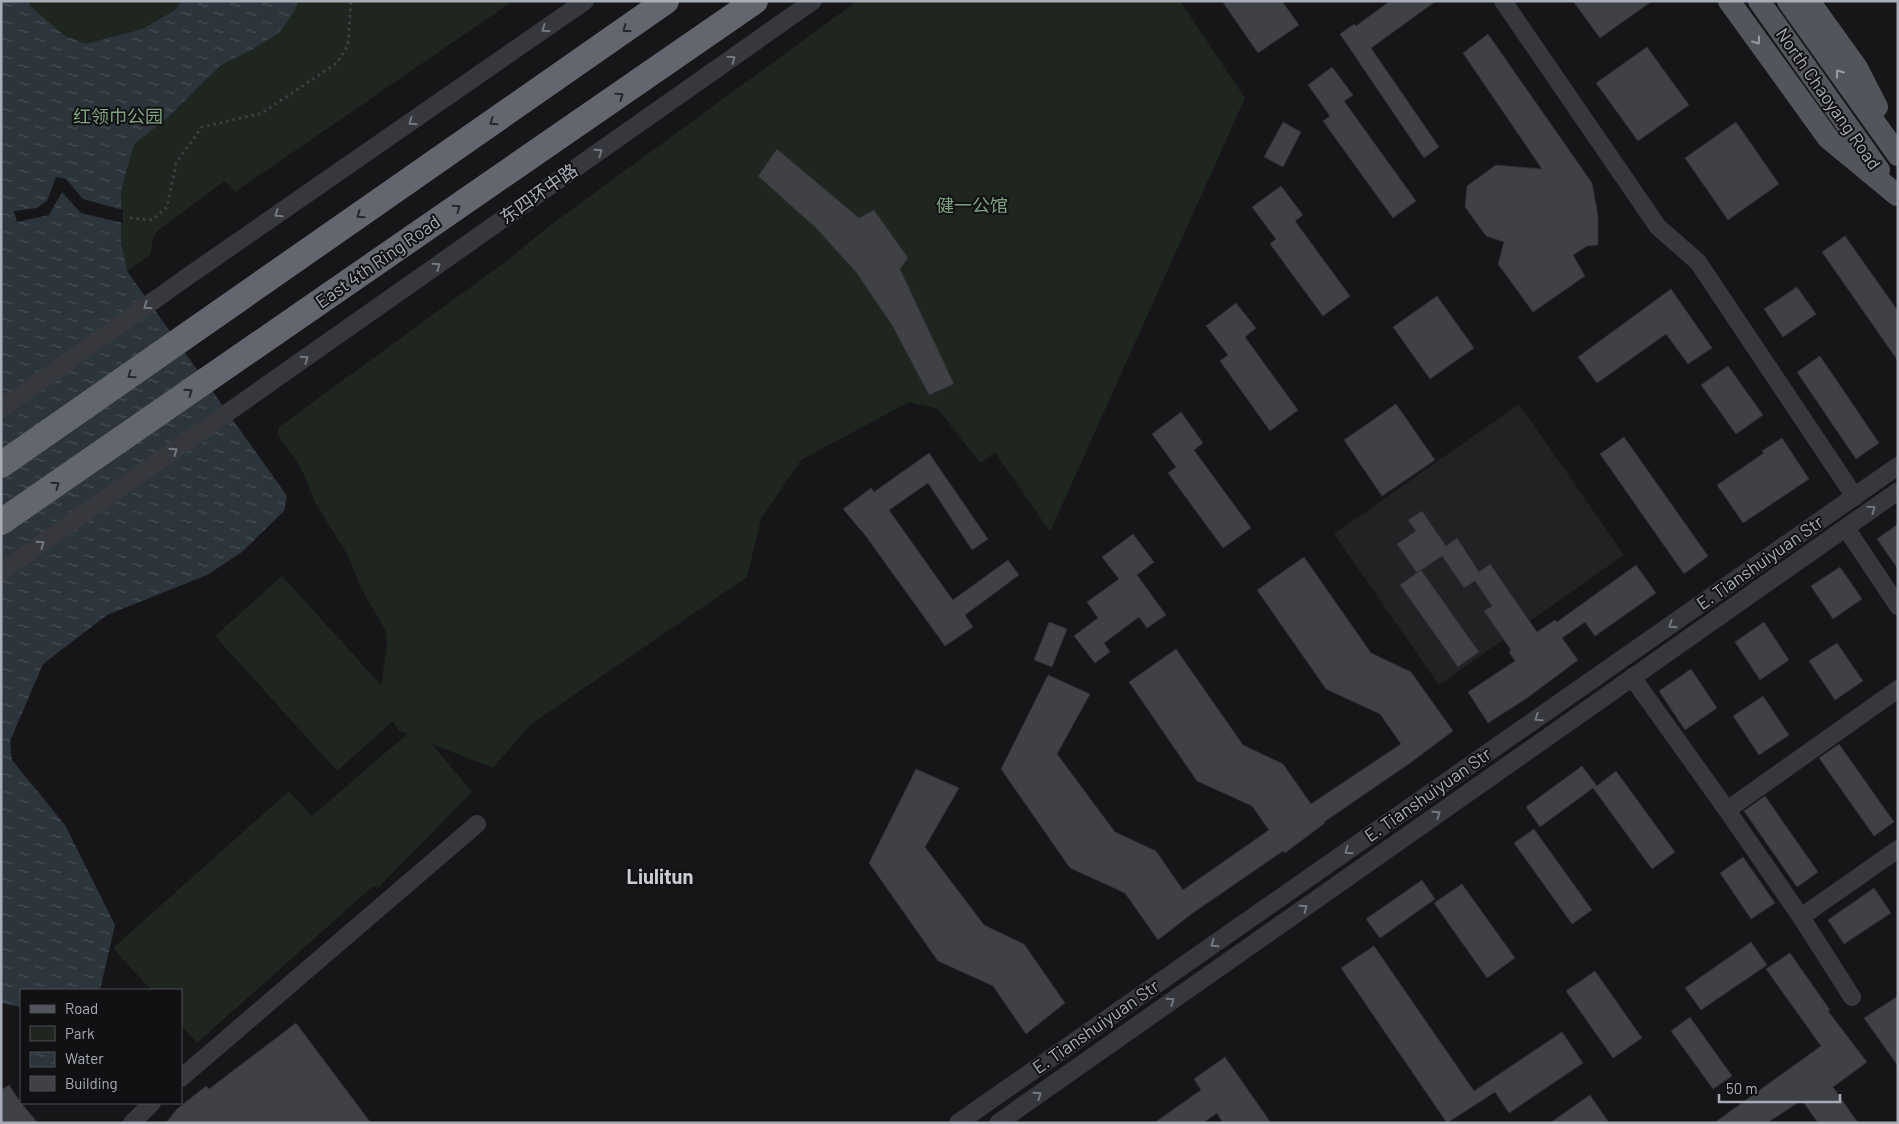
<svg xmlns="http://www.w3.org/2000/svg" width="1899" height="1124" font-family="Barlow,'Noto Sans SC',sans-serif">
<style>
.built{fill:#222225}
.green{fill:#1e261f}
.water{fill:url(#water-ripples)}
.pier{fill:#161618}
.building{fill:#404145;stroke:#303034}
.lines{fill:none;stroke-linecap:round;stroke-linejoin:round}
.path{stroke:#3d3f44;stroke-width:3;stroke-dasharray:2.5 4;stroke-linecap:butt}
.minor{stroke:#37383d;stroke-width:18}
.major{stroke:#53555c;stroke-width:22}
.highway{stroke:#63666e;stroke-width:26}
.oneway{stroke:#757881}
.oneway2{stroke:#26262a}
.oneway3{stroke:#979ba6}
.labels{text-anchor:middle;stroke-width:4;stroke-linejoin:round;paint-order:stroke}
.street-label{font-size:18px;fill:#a8adb8;stroke:#111113}
.park-label{font-size:18px;fill:#7fa381;stroke:#111113}
.quarter-label{font-size:20px;font-weight:bold;fill:#c9ccd4;stroke:#111113}
</style>
<defs>
<pattern id="water-ripples" width="26" height="14" patternUnits="userSpaceOnUse" patternTransform="scale(1.25)"><rect width="26" height="14" fill="#2c353c"/><path d="M2 4q2-2 4 0t4 0M15 11q2-2 4 0t4 0" fill="none" stroke="#485056"/></pattern>
</defs>
<rect width="100%" height="100%" fill="#161618"/>
<path class="built" d="M1519 404 1624 555 1439 685 1334 534Z"/>
<path class="green" d="M1 1H513L235 192 225 181 157 231 153 239 150 255 1 358Z
M857 1H1180L1245 98 1050 532 995 452 980 463 938 409 909 402 801 460 761 519 747 577 530 725 493 768 432 744 472 792 378 888 373 886 197 1043 181 1025V990H151L113 948 289 791 312 816 407 734 398 730 393 721 337 771 215 636 282 576 381 685 387 646 386 631 362 590 347 554 316 504 301 468 277 434 279 427 513 256 549 226Z"/>
<path class="water" d="M1 1H29L30 6 65 36 86 44 143 29 175 10 182 1H298L294 12 279 33 251 50 221 65 166 119 134 144 121 190V242L127 271 287 496 284 511 242 552 207 575 107 615 43 664 10 741 12 760 65 825 115 925 100 990H21V1007L1 1003V582L5 575 1 569Z"/>
<path class="pier" d="M56 177 66 179 83 199 123 210V223L81 213 62 192 49 215 17 222 14 211 37 208 47 201Z"/>
<path class="building" d="M1222 1H1282L1299 25 1258 53Z
M1390 1H1436L1371 48 1439 147 1424 158 1340 34 1354 24 1356 26Z
M1573 1H1652L1600 38Z
M1488 34 1592 183 1598 216V245L1587 246 1573 255 1585 276 1533 312 1498 264 1504 242 1486 236 1465 207 1467 186 1496 165 1542 169 1463 53Z
M1647 47 1689 105 1638 141 1596 83Z
M1332 67 1353 95 1344 101 1416 201 1393 218 1323 121 1330 116 1308 85Z
M1283 122 1301 132 1283 167 1264 157Z
M1736 122 1779 184 1728 220 1685 158Z
M777 149 859 218 874 210 908 258 900 269 954 384 929 395 892 325 856 272 816 228 758 176Z
M1281 186 1303 215 1295 221 1350 296 1323 316 1270 244 1276 239 1252 207Z
M1845 236 1898 311V361L1822 252Z
M1797 287 1816 314 1783 337 1764 309Z
M1671 289 1712 348 1688 364 1666 334 1597 383 1578 357Z
M1437 296 1474 348 1430 379 1393 327Z
M1236 303 1256 328 1245 337 1298 410 1270 431 1220 361 1228 355 1206 326Z
M1820 356 1879 443 1856 459 1797 372Z
M1728 366 1763 415 1736 434 1701 385Z
M1396 404 1435 460 1382 496 1344 440Z
M1181 412 1203 443 1194 450 1251 528 1223 548 1168 473 1176 467 1152 434Z
M1624 437 1708 556 1684 574 1600 454Z
M1782 438 1809 479 1743 523 1717 485 1764 453 1762 451Z
M929 453 988 539 972 550 928 483 889 510 947 592 953 600 1008 560 1019 575 965 615 973 627 945 646 865 535 843 509 871 488 874 492Z
M1422 511 1446 546 1457 538 1479 572 1490 564 1537 632 1555 620 1557 622 1636 565 1656 593 1595 636 1585 622 1562 638 1578 660 1527 698 1488 723 1468 692 1515 661 1509 652 1511 650 1484 611 1492 606 1475 581 1464 588 1442 556 1417 573 1397 544 1416 531 1408 520Z
M1898 524V569L1877 539Z
M1133 534 1154 562 1137 575 1166 615 1147 628 1139 617 1104 643 1110 652 1095 663 1074 636 1098 618 1087 602 1119 579 1102 557Z
M1304 557 1371 653 1411 672 1453 731 1410 763 1324 822 1325 823 1285 853 1283 851 1190 915 1158 940 1125 893 1070 868 1001 769 1048 675 1090 694 1057 754 1115 832 1156 851 1183 890 1269 830 1252 806 1197 781 1129 682 1176 649 1243 745 1283 764 1311 804 1401 744 1380 714 1326 689 1257 590Z
M1840 567 1862 599 1833 619 1811 586Z
M1421 570 1479 652 1458 667 1400 585Z
M1049 622 1067 629 1052 667 1034 660Z
M1764 622 1789 660 1760 680 1735 642Z
M1837 643 1863 681 1835 700 1809 661Z
M1691 669 1717 708 1685 730 1659 691Z
M1763 696 1789 735 1759 755 1733 716Z
M1839 744 1894 822 1874 836 1819 758Z
M1582 766 1597 786 1616 771 1675 852 1652 869 1593 788 1540 827 1526 807Z
M916 769 959 788 925 847 984 925 1024 944 1065 1003 1026 1034 993 986 938 961 869 863Z
M1765 796 1818 872 1797 887 1744 811Z
M1534 829 1592 910 1572 924 1514 843Z
M1743 857 1775 903 1751 919 1720 873Z
M1422 880 1435 899 1380 938 1366 919Z
M1462 884 1515 958 1487 978 1434 903Z
M1874 888 1891 913 1844 944 1828 920Z
M1751 942 1767 965 1701 1010 1685 988Z
M1374 946 1474 1091 1562 1032 1583 1063 1509 1113 1495 1092 1447 1123 1341 968Z
M1790 953 1830 1010 1828 1011 1867 1062 1833 1087 1858 1123H1818L1802 1100 1767 1123H1714L1821 1046 1766 969Z
M1595 971 1642 1038 1613 1058 1566 991Z
M1898 996V1066L1864 1018Z
M1690 1017 1732 1076 1713 1089 1671 1031Z
M296 1023 371 1123H166L177 1109 206 1086 209 1089Z
M1225 1057 1271 1123H1223L1217 1113 1203 1123H1154L1201 1090 1194 1079Z
M9 1085 21 1103 38 1123H1V1090Z
M1590 1095 1609 1123H1550Z"/>
<g class="lines">
<path class="path" d="M130 218 152 220 167 207 176 163 202 127 262 113 337 63 348 45 351 1"/>
<path class="minor" d="M1503 1 1658 227 1698 262 1855 497
M1 409 187 277 585 1
M1846 528 1898 606
M1 572 813 1
M1632 677 1727 810 1898 689
M1727 810 1801 917
M1852 997 1801 917 1898 849
M181 1078 477 824
M132 1123 152 1103
M958 1123 1898 466
M998 1123 1898 491"/>
<path class="major" d="M1729 1 1828 138 1897 195
M1759 1 1879 170
M1788 1 1898 155
M1809 1 1857 68 1877 107"/>
<path class="highway" d="M1 465 666 1
M1 522 755 1"/>
</g>
<defs><path id="oneway-chevron" d="M-2-3.5L2.5 0L-2 3.5" fill="none" stroke-width="1.6" stroke-linecap="round" stroke-linejoin="round" transform="scale(1.25)"/></defs>
<g class="oneway">
<use href="#oneway-chevron" transform="translate(545 29) rotate(145)"/>
<use href="#oneway-chevron" transform="translate(732 59) rotate(-35)"/>
<use href="#oneway-chevron" transform="translate(412 122) rotate(145)"/>
<use href="#oneway-chevron" transform="translate(599 152) rotate(-35)"/>
<use href="#oneway-chevron" transform="translate(278 214) rotate(145)"/>
<use href="#oneway-chevron" transform="translate(437 266) rotate(-35)"/>
<use href="#oneway-chevron" transform="translate(147 306) rotate(145)"/>
<use href="#oneway-chevron" transform="translate(305 359) rotate(-35)"/>
<use href="#oneway-chevron" transform="translate(174 451) rotate(-35)"/>
<use href="#oneway-chevron" transform="translate(1872 509) rotate(-35)"/>
<use href="#oneway-chevron" transform="translate(41 544) rotate(-35)"/>
<use href="#oneway-chevron" transform="translate(1672 625) rotate(145)"/>
<use href="#oneway-chevron" transform="translate(1538 718) rotate(145)"/>
<use href="#oneway-chevron" transform="translate(1437 814) rotate(-35)"/>
<use href="#oneway-chevron" transform="translate(1348 851) rotate(145)"/>
<use href="#oneway-chevron" transform="translate(1304 908) rotate(-35)"/>
<use href="#oneway-chevron" transform="translate(1214 944) rotate(145)"/>
<use href="#oneway-chevron" transform="translate(1171 1001) rotate(-35)"/>
<use href="#oneway-chevron" transform="translate(1038 1095) rotate(-35)"/>
</g>
<g class="oneway2">
<use href="#oneway-chevron" transform="translate(626 29) rotate(145)"/>
<use href="#oneway-chevron" transform="translate(620 96) rotate(-35)"/>
<use href="#oneway-chevron" transform="translate(493 122) rotate(145)"/>
<use href="#oneway-chevron" transform="translate(457 208) rotate(-35)"/>
<use href="#oneway-chevron" transform="translate(360 215) rotate(145)"/>
<use href="#oneway-chevron" transform="translate(131 375) rotate(145)"/>
<use href="#oneway-chevron" transform="translate(189 392) rotate(-35)"/>
<use href="#oneway-chevron" transform="translate(56 485) rotate(-35)"/>
</g>
<g class="oneway3">
<use href="#oneway-chevron" transform="translate(1757 41) rotate(54)"/>
<use href="#oneway-chevron" transform="translate(1839 73) rotate(-126)"/>
</g>
<g class="labels">
<g class="street-label">
<text transform="translate(1828 99) rotate(55)" y="6">North Chaoyang Road</text>
<text transform="translate(539 194) rotate(-35)" y="6">东四环中路</text>
<text transform="translate(378 262) rotate(-35)" y="6">East 4th Ring Road</text>
<text transform="translate(1760 563) rotate(-35)" y="6">E. Tianshuiyuan Str</text>
<text transform="translate(1428 795) rotate(-35)" y="6">E. Tianshuiyuan Str</text>
<text transform="translate(1096 1027) rotate(-35)" y="6">E. Tianshuiyuan Str</text>
</g>
<g class="park-label">
<text x="118" y="123">红领巾公园</text>
<text x="972" y="212">健一公馆</text>
</g>
<g class="quarter-label">
<text x="660" y="884">Liulitun</text>
</g>
</g>
<rect width="1899" height="1124" fill="none" stroke="#a8adb8" stroke-width="5"/>
<rect x="20" y="989" width="162" height="115" fill="#111113" stroke="#4d4f55"/>
<rect x="30" y="1005" width="25" height="8" fill="#53555c" stroke="#4d4f55"/>
<text x="65" y="1014" font-size="15" fill="#a8adb8">Road</text>
<rect x="30" y="1026" width="25" height="15" fill="#1e261f" stroke="#4d4f55"/>
<text x="65" y="1039" font-size="15" fill="#a8adb8">Park</text>
<rect x="30" y="1052" width="25" height="15" fill="url(#water-ripples)" stroke="#4d4f55"/>
<text x="65" y="1064" font-size="15" fill="#a8adb8">Water</text>
<rect x="30" y="1076" width="25" height="15" fill="#404145" stroke="#4d4f55"/>
<text x="65" y="1089" font-size="15" fill="#a8adb8">Building</text>
<path d="M1719 1094v8h121v-8" fill="none" stroke="#a8adb8" stroke-width="2.5"/>
<text x="1726" y="1094" font-size="15" fill="#a8adb8" stroke="#111113" stroke-width="4" paint-order="stroke">50 m</text>
</svg>
